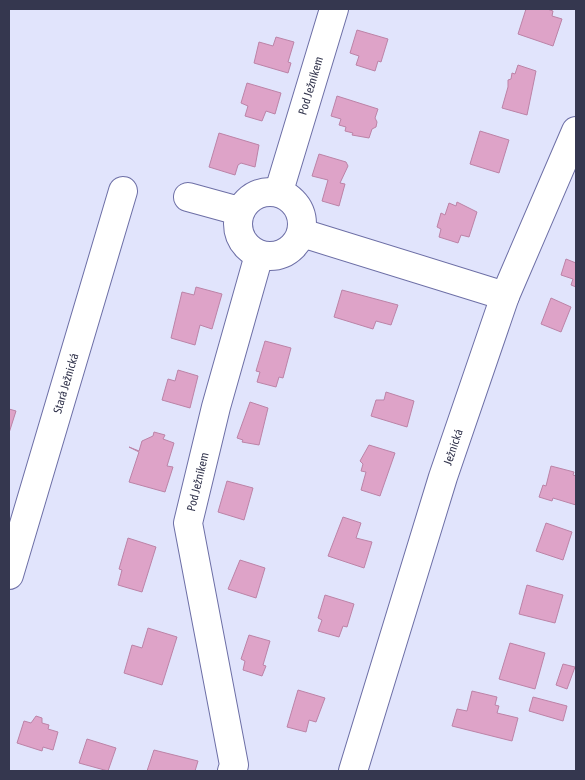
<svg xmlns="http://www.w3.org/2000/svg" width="585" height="780" font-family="'Asap Condensed',sans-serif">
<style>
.building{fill:#dea3c8;stroke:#bc83a7}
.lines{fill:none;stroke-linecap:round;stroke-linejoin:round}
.minor-casing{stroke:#6d6fa6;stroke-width:30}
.minor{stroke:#fff;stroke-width:28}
.labels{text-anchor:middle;stroke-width:4.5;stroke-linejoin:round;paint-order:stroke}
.street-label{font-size:12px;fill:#35374f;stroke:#f1f2ff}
</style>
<rect width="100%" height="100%" fill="#e1e4fc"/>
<path class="building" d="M526 9H547L553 11 552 16 562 19 553 46 518 34Z
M357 30 388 39 381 62 378 61 375 71 356 65 359 56 350 53Z
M276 37 294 42 288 62 291 63 288 73 254 63 259 42 273 46Z
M518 65 536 71 527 115 502 108 508 87V80L511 79 512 73 515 74Z
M247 83 281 93 275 114 266 111 262 121 245 116 248 106 241 103Z
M337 96 378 109 375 118 377 122 376 127 372 129 369 138 352 135 353 133 345 131 346 127 339 125 341 119 331 116Z
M480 131 509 140 499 173 470 164Z
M219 133 259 145 255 167 241 163 238 165 235 175 209 167Z
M319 154 346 162 348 166 340 183 345 184 339 206 322 201 328 180 312 176Z
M457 202 477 212 469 237 461 235 458 243 439 237 441 229 437 227 441 213 445 215 449 203 456 206Z
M566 259 576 263V287L571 285 573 279 561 275Z
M196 287 222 294 212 329 200 325 195 345 171 338 182 292 194 295Z
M342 290 398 305 391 325 376 321 373 329 334 317Z
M551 298 571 307 561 332 541 324Z
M265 341 291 348 283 378 279 377 276 387 257 382 260 372 256 371Z
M178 370 198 376 190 408 162 400 168 379 175 381Z
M386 392 414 401 407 427 371 416 376 400H384Z
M250 402 268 408 259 445 242 442 243 440 237 438Z
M9 409 16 411 9 433Z
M154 432 165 435 163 439 174 443 167 466 173 467 165 492 129 482 139 452 129 447 139 451 142 441 153 436Z
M369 445 395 453 380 496 361 490 366 472 361 471 363 464 360 461Z
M551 466 574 472 573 475 576 476V505L553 498 552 501 539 497 543 485 546 486Z
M227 481 253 488 244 520 218 512Z
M343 517 361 523 356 538 372 542 364 568 328 556Z
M546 523 572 532 563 560 536 551Z
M128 538 156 547 142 592 118 585 122 570 119 569Z
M240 560 265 568 256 598 228 589Z
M527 585 563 595 555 623 519 614Z
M325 595 354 604 347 627 343 626 339 637 318 631 322 620 318 618Z
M148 628 177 637 162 685 124 673 132 645 142 648Z
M249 635 270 641 263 665 266 666 262 676 243 670 245 661 241 659Z
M510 643 545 653 535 689 499 679Z
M563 664 575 667 567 689 556 685Z
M298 690 325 698 316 722 309 720 306 732 287 727Z
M472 691 497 697 495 705 499 706 497 713 518 718 512 741 452 726 457 709 467 711Z
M533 697 567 706 563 721 529 711Z
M36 716 42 718V723L49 725 48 729 58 732 53 750 43 747 42 751 17 743 24 721 31 723Z
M87 739 116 748 108 771 79 763Z
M154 750 198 761 195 771H147Z"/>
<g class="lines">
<defs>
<g id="minor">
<path id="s1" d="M279 191 334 9"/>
<circle cx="270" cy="224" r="32"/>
<path d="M188 197 239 211"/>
<path d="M302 233 505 296"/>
<path id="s2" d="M9 575 123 191"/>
<path id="s3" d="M232 771 234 765 188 523 216 407 259 255"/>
<path id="s4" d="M353 771 443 477 505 296 576 131"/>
</g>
</defs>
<use href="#minor" class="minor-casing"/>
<use href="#minor" class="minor"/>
</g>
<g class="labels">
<g class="street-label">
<text dy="4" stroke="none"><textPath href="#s1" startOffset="110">Pod Ježníkem</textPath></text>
<text dy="4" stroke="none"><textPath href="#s2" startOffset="200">Stará Ježnická</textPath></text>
<text dy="4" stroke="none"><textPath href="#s4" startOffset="339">Ježnická</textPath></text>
<text dy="4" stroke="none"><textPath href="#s3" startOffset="295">Pod Ježníkem</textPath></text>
</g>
</g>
<rect width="585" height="780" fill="none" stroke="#35374f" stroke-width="20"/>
</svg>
